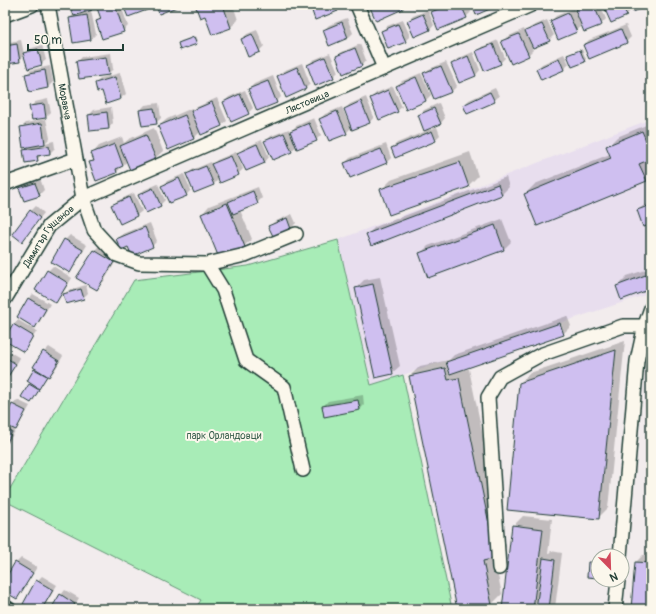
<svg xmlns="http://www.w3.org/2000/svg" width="656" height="614" font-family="Pangolin,sans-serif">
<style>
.built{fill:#e8deee}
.green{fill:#a8ecb7;stroke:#649476}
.shadow{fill:#0003}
.building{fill:#cfbff0;stroke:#1f3d34}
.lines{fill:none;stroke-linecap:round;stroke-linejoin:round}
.minor-casing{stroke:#1f3d34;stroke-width:16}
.minor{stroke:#fbf7ec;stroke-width:13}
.labels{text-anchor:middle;stroke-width:4;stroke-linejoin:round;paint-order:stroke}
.street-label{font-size:10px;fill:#1f3d34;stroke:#fbf7ec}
.park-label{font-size:10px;fill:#3a604e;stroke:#fbf7ec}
</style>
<rect width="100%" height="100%" fill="#f2eced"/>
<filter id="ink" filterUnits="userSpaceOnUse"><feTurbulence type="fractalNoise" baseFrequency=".025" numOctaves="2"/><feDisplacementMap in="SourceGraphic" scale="8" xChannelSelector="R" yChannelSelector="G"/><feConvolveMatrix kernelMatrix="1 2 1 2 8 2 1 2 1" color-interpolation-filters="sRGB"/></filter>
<g filter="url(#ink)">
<path class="built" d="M651 119V293L372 385 338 240Z"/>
<path class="green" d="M338 240 371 385 403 375 452 609H195L201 600 5 501V497L134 280 248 266Z"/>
<path class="shadow" d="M72 5H95L89 11H91L96 34 91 39 70 18 74 14Z
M102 5H121L128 26 123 31 97 22 101 17 99 9Z
M124 5H151L147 9 128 16Z
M196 5H233L238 20 231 27 213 34 206 15Z
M311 5H342L337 10Z
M443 5H468L471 12 466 17 432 12 437 8Z
M582 5H600L606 19 601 24 582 26 576 31 551 21 556 16 573 9 575 12Z
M604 5H629L631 10 626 15Z
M428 10 434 25 430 30 408 21 413 16Z
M347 18 353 33 348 38 324 30 329 25Z
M403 20 410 36 405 41 382 31 387 26Z
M547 20 554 35 549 40 532 48 533 50 528 55 502 42 507 37 524 29 525 32 531 27Z
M626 25 631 37 626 42 584 45 589 40Z
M257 30 264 46 259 51 242 39 247 34Z
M196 36 198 41 196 43H179L181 41Z
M21 40 24 54 29 49 42 45 46 60 41 64 25 55 19 61 7 63 5 46 9 42Z
M498 40 505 58 500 63 477 52 482 47Z
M360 44 366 60 362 65 343 72 337 56 342 52Z
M582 49 586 59 584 61 568 56Z
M473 52 480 70 476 75 452 64 457 59Z
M111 53 113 69 108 74 77 62 82 57Z
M330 53 338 72 333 77 308 65 313 60Z
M564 54 569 64 564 69 541 79 537 69 542 64Z
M446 62 457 86 452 91 434 98 424 73 429 69Z
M302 63 310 84 306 88 278 76 283 71Z
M50 66 53 82 48 87 29 90 26 75 31 70Z
M120 73 126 94 121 98 103 89 96 83 101 78Z
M421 73 431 95 426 100 397 86 402 81Z
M273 76 281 97 276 102 249 89 254 84Z
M393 86 402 107 397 111 371 98 376 93Z
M495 88 499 96 494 101 464 105 469 100Z
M245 90 253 108 248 113 224 102 229 97Z
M366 97 374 117 370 122 353 129 352 127 346 133 320 119 325 114 342 107 348 122 350 121 345 109 350 104Z
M217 98 227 121 222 125 201 134 200 132 194 138 168 149 159 126 167 119 192 108 193 110 197 107Z
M48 99 51 112 46 117 31 107 35 102Z
M159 103 161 118 156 123 140 110 145 105Z
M439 103 445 118 441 123 428 128 429 130 437 127 440 135 435 140 392 148 397 143 426 131 419 115 424 110Z
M111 107 113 123 109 128 89 115 94 110Z
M314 118 321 135 316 140 297 146 291 151 266 141 271 136 289 129 290 132 296 126Z
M46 119 50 138 45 143 54 141 55 148 50 153 42 154 37 160 24 150 29 146 21 128 26 123Z
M651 123V176L646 180 525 194 535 184 610 154 607 147 617 137Z
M154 128 163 151 155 158 127 161 117 172 90 163 94 159 92 154 99 146 122 137 124 143 129 139Z
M262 140 269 157 265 162 246 170 239 153 244 148Z
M386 144 391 158 386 163H345L350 158Z
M5 146 11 164 5 170Z
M236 152 243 169 238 174 219 179 214 184 195 192 187 175 192 170 211 162 212 165 217 160Z
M470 152 478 176 468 186 381 190 391 180Z
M184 174 191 190 186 195 163 186 167 181Z
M506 177 509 187 502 194 367 235 375 227Z
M40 178 44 190 39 195 21 188 26 183Z
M158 184 165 200 160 205 139 195 144 190Z
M258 187 262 198 257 203 240 210 252 239 244 246 202 214 209 206Z
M134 193 142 211 137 215 112 206 117 201Z
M651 203V224L638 210 643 206Z
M36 206 44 213 22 240 31 211Z
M292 214 296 223 291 228 273 235 269 227 274 222Z
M502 219 511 242 503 250 420 254 428 246Z
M150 223 157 241 152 246 118 239 123 234Z
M70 235 87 245 74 267 69 272 65 240Z
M102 243 120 254 104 281 96 288 94 251Z
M53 266 72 278 60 297 55 302 48 271Z
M651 268V288L617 286 627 276Z
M380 277 400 366 392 373 356 288 364 280Z
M86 285 88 293 83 298 64 295 69 290Z
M33 294 50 304 40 321 35 326 28 299Z
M567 316 571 326 563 334 462 369V370L469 369 506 547 494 558 502 594 492 604 468 609H458L410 376 420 366 449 360 454 355Z
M18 320 37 331 28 345 24 350 5 340 13 325Z
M625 341 608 508 598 518 520 383 530 373Z
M49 347 63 356 54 371 49 375 39 387 33 399 29 385 31 383 28 381 44 352Z
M5 349 20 358 5 383Z
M363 395 364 405 360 410 323 406 328 401Z
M17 400 30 406 5 448V403L11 407Z
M523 516 552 519 548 554 551 551 562 553 555 608 571 609H503L513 526Z
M643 555H651V609H632L636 562Z
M5 557 9 559 5 567Z
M21 558 37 567 21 593 16 598 5 591V581L16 563Z
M594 558H598V577L589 563Z
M42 576 57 585 44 607 42 609H35L37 581Z
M65 590 79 598 72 609H52L61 595Z
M84 607 88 609H81Z"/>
<path class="building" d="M90 5 92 10 74 16 70 6Z
M107 5H115L124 32 102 39 96 21 101 19 97 8Z
M123 5H145L147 10 128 17Z
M156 5H179V6L159 14Z
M195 5H206V6L223 5 231 28 212 35 205 16 200 18Z
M310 5H335L338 11 315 20Z
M369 5H402L403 9 376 21Z
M448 5H461L467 18 438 30 431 12Z
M472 5H499L476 15Z
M588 5H594L602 25 584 32 575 10Z
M603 5H622L627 16 611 23Z
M630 5H650L633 12Z
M568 13 577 32 558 40 550 21Z
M423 14 430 30 414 37 407 21Z
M87 15 91 40 73 43 69 18Z
M342 22 348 38 329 46 323 30Z
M398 24 406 42 388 49 381 31Z
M542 24 550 41 533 48 525 31Z
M621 29 627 43 589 59 583 45Z
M252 34 260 52 248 57 241 39Z
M519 34 529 56 511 64 501 41Z
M194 37 197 44 180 50 178 43Z
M17 44 20 62 6 64 5 46Z
M493 44 501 64 484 71 476 51Z
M355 48 362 66 343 74 336 56Z
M38 49 42 65 28 69 23 53Z
M580 50 585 62 572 67 567 55Z
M468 56 476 76 459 83 451 64Z
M106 57 109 75 79 79 76 61Z
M325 57 334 78 315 86 307 65Z
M559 58 564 70 541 80 536 69Z
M441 66 452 92 434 99 423 73Z
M297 67 306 89 286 98 277 76Z
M45 70 48 88 29 92 25 74Z
M115 77 121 99 106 104 102 91 97 92 95 83Z
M416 77 426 101 406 110 396 86Z
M268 81 277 103 257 111 248 89Z
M388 90 398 112 379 120 370 98Z
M490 92 495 102 467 114 463 105Z
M240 94 249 114 231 122 223 102Z
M361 101 370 123 352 130 344 109Z
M212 102 222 126 201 135 191 111Z
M44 104 46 118 32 120 29 106Z
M154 108 157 124 142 126 139 110Z
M434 108 441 124 424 131 418 115Z
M337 111 347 134 329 141 319 119Z
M107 112 109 129 90 131 88 115Z
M185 115 194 139 168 150 158 126Z
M42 123 45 144 23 148 20 127Z
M309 123 317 141 297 149 290 131Z
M432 131 436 141 395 158 391 148Z
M642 131 651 152V159L639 164 647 181 537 226 524 194 611 158 606 146Z
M284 133 292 152 273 160 264 141Z
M146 135 156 159 130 170 120 146Z
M115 144 123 166 116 169 117 173 96 181 89 162 94 161 91 153Z
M257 144 265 163 246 171 237 153Z
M49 146 50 154 37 156 38 161 25 163 23 150Z
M381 149 387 163 350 178 344 163Z
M231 156 239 175 220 183 211 164Z
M460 162 469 187 389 215 380 189Z
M206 166 214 185 194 193 186 174Z
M179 178 187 196 169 203 161 186Z
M35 183 40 196 24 201 19 188Z
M498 184 502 195 371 246 366 234Z
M153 188 161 206 146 213 138 195Z
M253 191 258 204 233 214 228 202Z
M129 197 137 216 120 224 111 205Z
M227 203 245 247 219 258 201 214Z
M651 205V225L643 227 637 210Z
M30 210 40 218 22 242 12 234Z
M287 218 291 229 273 236 268 226Z
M495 225 504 250 428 278 419 253Z
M145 227 153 247 132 256 128 247 121 250 116 239Z
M64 239 83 250 70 273 51 262Z
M94 250 114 262 97 290 76 278Z
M47 270 68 283 56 303 35 290Z
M651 273V289L621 300 616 286Z
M373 284 393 374 375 378 355 288Z
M81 289 84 299 66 304 63 294Z
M28 298 46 309 35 328 17 317Z
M560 323 564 335 450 374 446 362Z
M13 324 33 336 24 352 5 341V337Z
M616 350 599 519 507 510 519 383Z
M43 351 59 361 49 377 33 367Z
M5 357 16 364 5 381Z
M445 368 448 380 459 378 496 558 483 561 492 605 473 609H457L409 376Z
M34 369 47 376 39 389 27 381Z
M29 384 39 390 31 403 21 397Z
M358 400 360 410 324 417 322 406Z
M12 404 26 411 16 430 5 425V410L8 412Z
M5 428 12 432 5 446Z
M512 525 543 529 533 609H502Z
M543 558 555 560 549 609H536Z
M15 562 33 573 17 599 5 592V579Z
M588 562 598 563V578L587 577Z
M635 562 651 563 649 609H631Z
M36 580 53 590 42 609H33L23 604Z
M60 594 75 604 71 609H51Z"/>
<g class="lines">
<defs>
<g id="minor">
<path id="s1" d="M48 5 83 198 94 230 117 255 139 263 207 264 245 255 296 234"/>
<path d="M357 5 384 68"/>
<path d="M5 15 32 5"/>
<path d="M5 184 75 159"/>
<path d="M207 264 223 290 246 360 284 387 303 470"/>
<path id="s2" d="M5 299 49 226 83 198 531 5"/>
<path d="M620 556 637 361 645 325 651 308"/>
<path d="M499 568 488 397 500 377 540 355 623 326H651"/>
<path d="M5 607 9 609"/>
<path d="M615 609 618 580"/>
</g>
</defs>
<use href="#minor" class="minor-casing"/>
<use href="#minor" class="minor"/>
</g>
</g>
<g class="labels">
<g class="street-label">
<text dy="4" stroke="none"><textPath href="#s2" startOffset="373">Лястовица</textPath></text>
<text dy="4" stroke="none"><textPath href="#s1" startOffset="98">Моравча</textPath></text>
<text dy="4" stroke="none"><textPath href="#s2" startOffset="77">Димитър Гущанов</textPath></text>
</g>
<g class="park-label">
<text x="224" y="439">парк Орландовци</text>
</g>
</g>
<rect width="656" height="614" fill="none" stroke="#fbf7ec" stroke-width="20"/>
<rect x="10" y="10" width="636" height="594" fill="none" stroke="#1f3d34" stroke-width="1.5" filter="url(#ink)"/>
<g transform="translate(610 568) rotate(157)"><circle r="19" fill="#fbf7ec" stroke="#a3ada2"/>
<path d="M0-3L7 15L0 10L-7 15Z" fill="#d1495b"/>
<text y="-6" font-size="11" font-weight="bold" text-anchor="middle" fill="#1f3d34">N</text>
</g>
<path d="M28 44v6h95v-6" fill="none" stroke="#1f3d34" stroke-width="2"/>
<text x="34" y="44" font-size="12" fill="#1f3d34" stroke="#fbf7ec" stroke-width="3" paint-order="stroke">50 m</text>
</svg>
